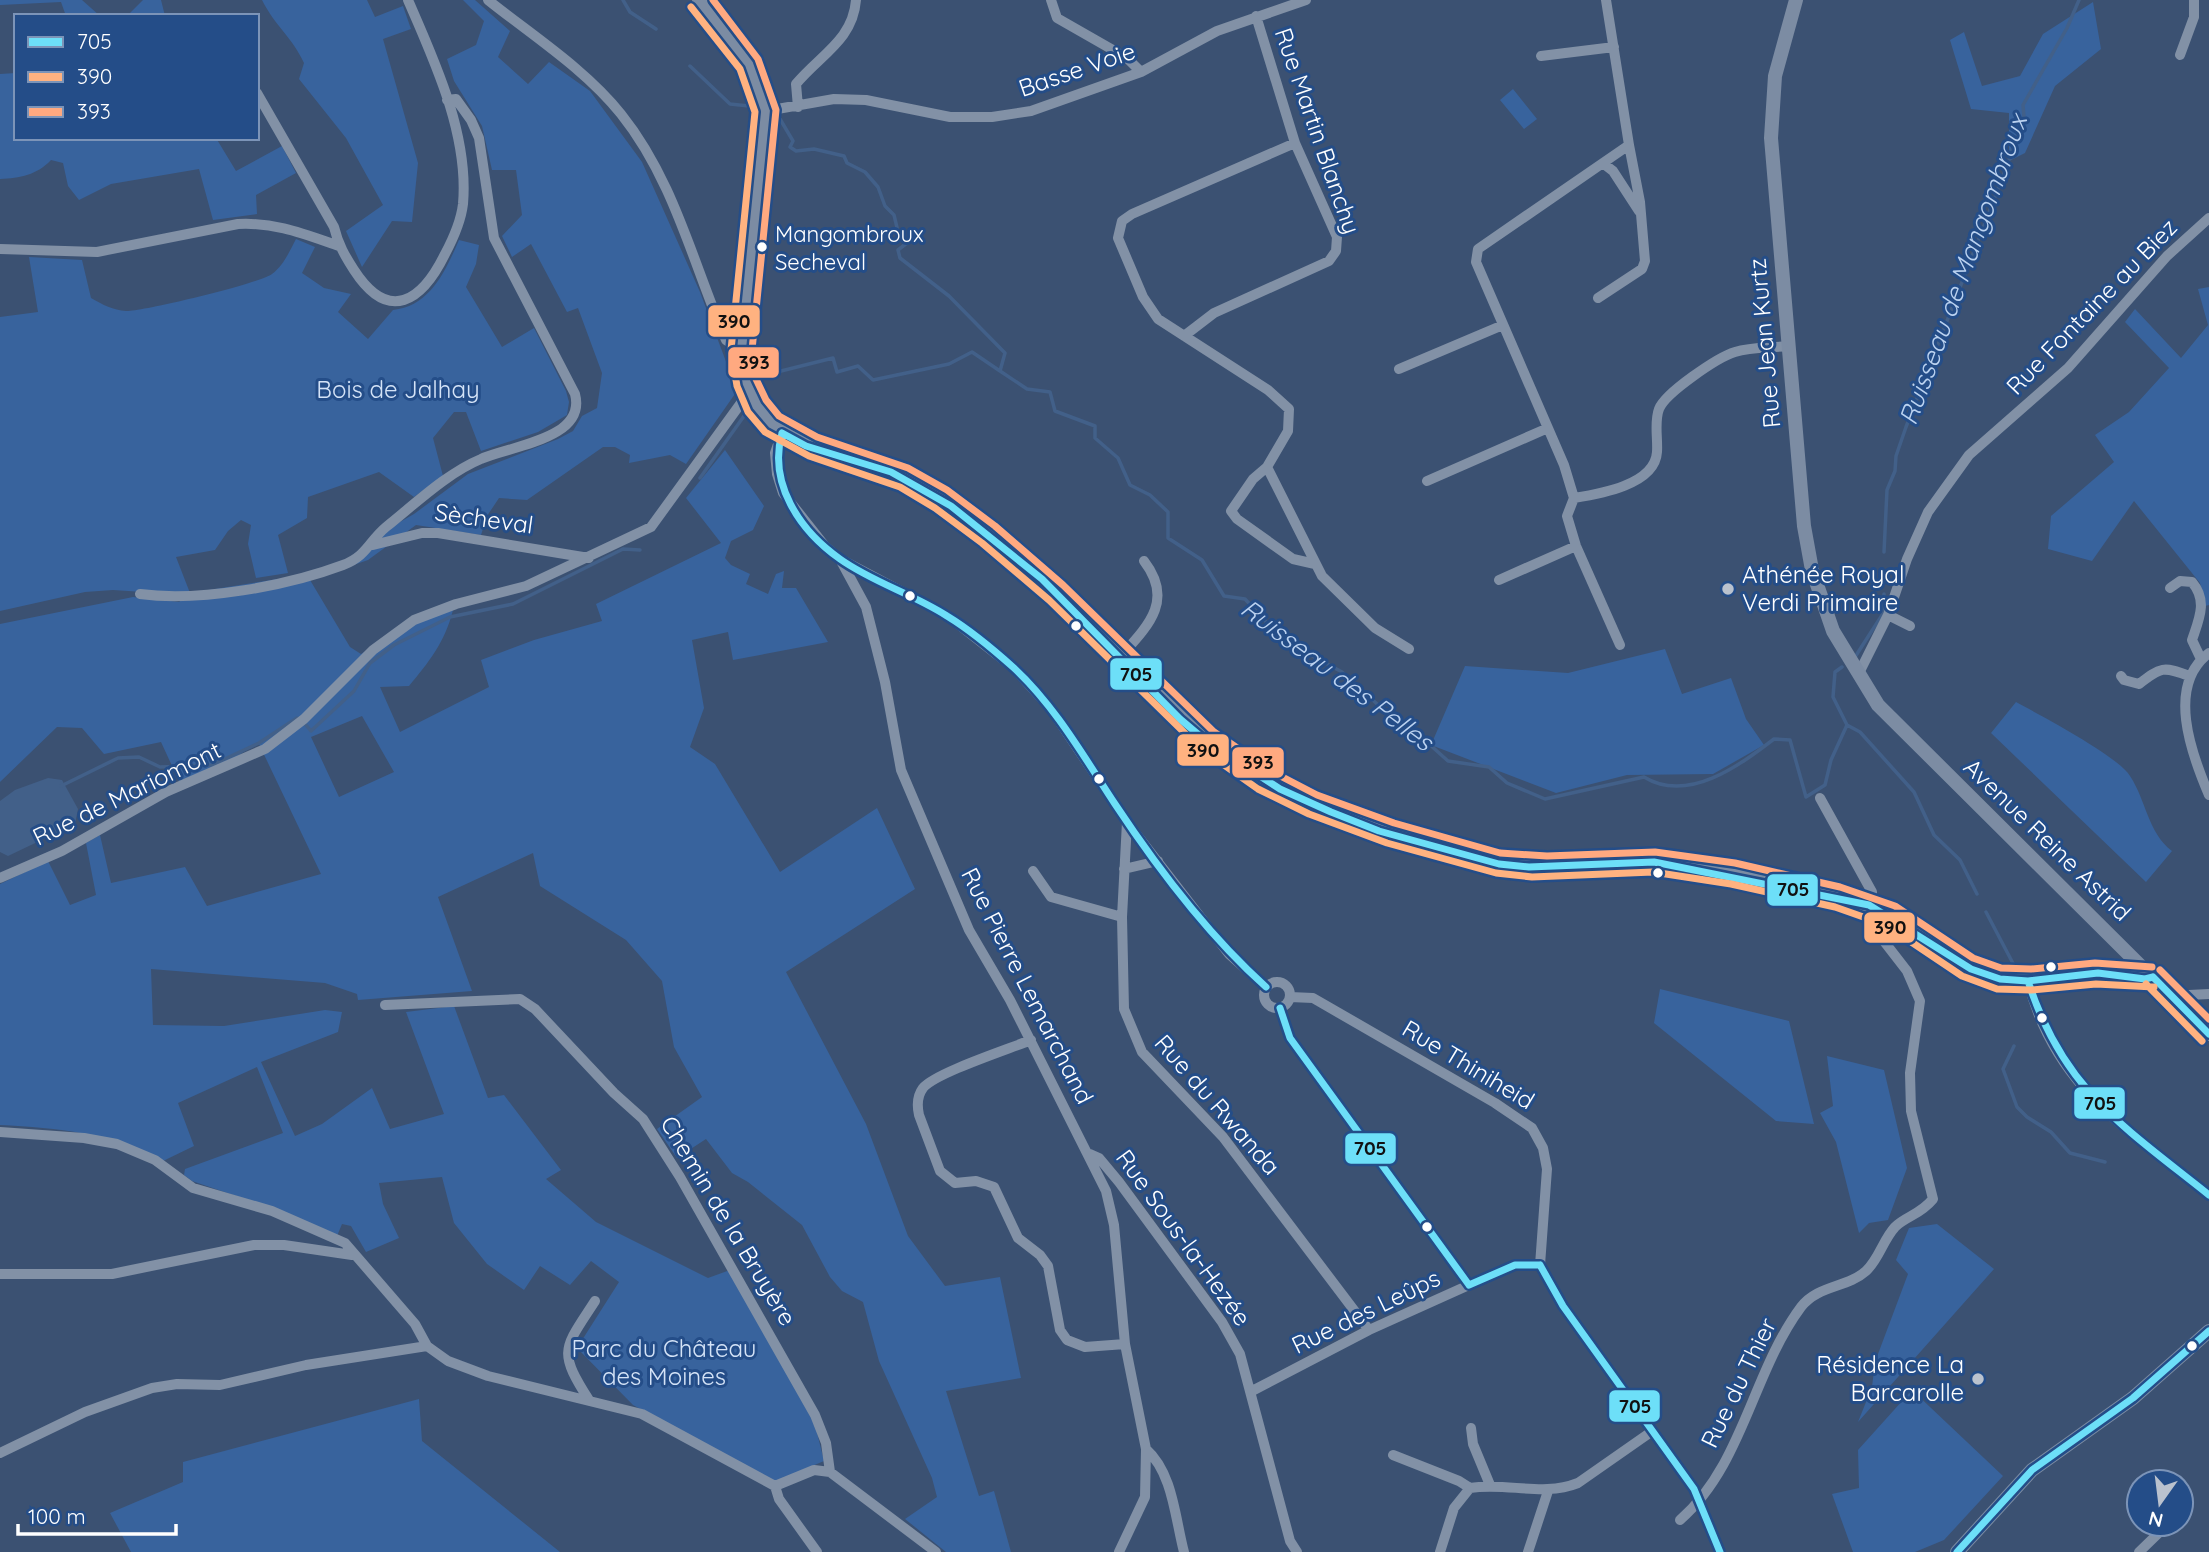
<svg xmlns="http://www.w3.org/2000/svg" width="2209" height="1552" font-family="Quicksand,sans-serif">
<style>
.green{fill:#38639d;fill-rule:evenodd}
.water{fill:#426089}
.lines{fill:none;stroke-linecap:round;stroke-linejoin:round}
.stream{stroke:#426089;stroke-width:3.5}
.minor{stroke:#8291a6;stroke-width:10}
.secondary{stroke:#7c8ca3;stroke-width:14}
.bus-1-casing{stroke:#244d88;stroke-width:12}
.bus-2-casing{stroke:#244d88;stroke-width:12}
.bus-3-casing{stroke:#244d88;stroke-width:12}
.bus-1{stroke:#6ddff8;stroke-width:7}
.bus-2{stroke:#ffb280;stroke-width:7}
.bus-3{stroke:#ffa980;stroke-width:7}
.bus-dot{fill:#fff;stroke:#244d88;stroke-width:2.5}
.poi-dot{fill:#bac2ce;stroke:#244d88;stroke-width:2.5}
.labels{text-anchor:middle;stroke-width:6;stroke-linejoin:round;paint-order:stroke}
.bus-label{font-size:22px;fill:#fff;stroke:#244d88;text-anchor:start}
.street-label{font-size:24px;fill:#fff;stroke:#244d88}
.park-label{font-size:24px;fill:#d4e3f7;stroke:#244d88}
.poi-label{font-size:24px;fill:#fff;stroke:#244d88;text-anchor:start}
.water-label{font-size:26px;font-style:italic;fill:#bbd2f0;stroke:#244d88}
.line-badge{stroke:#244d88;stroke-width:2.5}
.pale-badge-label{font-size:19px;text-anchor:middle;font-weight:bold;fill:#111}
</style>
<rect width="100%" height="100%" fill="#3b5172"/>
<path class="green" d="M0 0H82L100 16H66L61 2 0 5Z
M143 0H161L165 16H127Z
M262 0H367L375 17 403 6 411 29 383 39 418 163 412 222 392 221 362 267 346 231 383 205 346 138 299 79 304 63C292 37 275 26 262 0Z
M463 0H475L510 31 498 57 528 84 549 62 590 91 642 162 700 292 737 391 686 464 670 455 629 463 630 455 615 447H603L527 500 499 498 487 516 481 535 416 525 368 560 310 580 350 647 361 654 417 620 453 610C445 642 429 662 409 686L380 687 400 732 489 687 481 660 534 640 602 621 596 604 721 543 686 498 725 450 764 506 753 530 731 541 725 558 731 565 750 574 746 584 768 594 776 574 784 571 782 588H796L828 642 733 660 728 632 692 640 704 708 690 747 715 764 780 872 877 808 915 889 786 972 866 1124 908 1236 945 1286 1000 1277 1021 1378 946 1391 979 1496 994 1491 1011 1552H946L905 1519 937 1497 932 1478 879 1361 863 1302 842 1291 830 1277 802 1225 748 1182 732 1173 706 1139 677 1158 657 1129 702 1097 674 1047 662 981 626 940 540 886 533 853 438 897 472 991 358 1000 357 994 325 983 151 969 153 1025 224 1026 325 1010 342 1012 338 1032 261 1062 295 1136 322 1124 372 1088 390 1129 444 1114 406 1012 454 1006 488 1098 504 1095 561 1170 546 1179 596 1222 708 1278 730 1270 813 1416 824 1461 774 1482 633 1405 577 1348 619 1282 591 1261 570 1285 540 1266 524 1290 487 1264 454 1223 442 1177 379 1183 383 1204 399 1238 366 1252 351 1226 342 1224 337 1236 277 1210 192 1181 184 1175 185 1169 283 1133 257 1067 178 1103 194 1146 163 1161C111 1133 58 1128 0 1125V884L48 861 70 905 96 895 86 843 100 835 111 883 185 867 207 906 321 874 258 742 220 768 179 781 161 742 104 754 82 728 57 727 0 782V624L133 597 180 602 174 594 113 590 85 592 0 611V317L38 312 29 257 82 260 91 298C103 305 113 310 126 311 141 312 261 283 272 274 284 265 289 252 296 239L315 247 302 273 324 288 351 294 338 312 368 339 393 310C430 306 445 272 459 240L479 245 476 264 466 287 502 347 534 328 566 391 569 402 567 415 538 432 481 451 466 412H454L433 438 443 476 414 497 379 472 308 497 307 518 278 535 288 573 256 578 248 544 251 525 241 520 228 531 215 550 176 557 190 593 297 576 356 557 377 535 414 514 468 474 558 439 573 431 582 416 597 408 602 373 578 308 567 312 531 244 512 257 502 236 522 215 516 170H492L482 126 454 81 447 59 476 45 484 21ZM362 716 394 772 339 797 311 737Z
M2093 2 2101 49 2055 86 2025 153 2009 161V113L1971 109 1950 40 1964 32 1982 86 2020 76 2043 34Z
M16 73V138H216L236 171 282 146 296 173 256 195 257 214 213 220 199 169 111 184 79 200 68 186 63 163 51 160C37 175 20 178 0 179V74Z
M1513 89 1537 119 1524 129 1500 100Z
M2209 287V605L2205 606 2200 583 2134 501 2092 561 2048 549 2051 516 2114 462 2095 435 2129 412 2169 368 2125 322 2135 309 2181 358 2208 325 2198 289Z
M1665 649 1682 694 1731 678 1746 719 1764 745 1713 774 1627 775 1556 793 1431 745 1465 666 1568 673Z
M2016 702C2040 715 2118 756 2130 776 2146 800 2148 833 2172 851L2146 882 1991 733Z
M1660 989 1789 1021 1814 1124 1776 1121 1654 1023Z
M1827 1056 1884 1070 1907 1168 1888 1220 1869 1223 1859 1233 1836 1142 1820 1113 1833 1106Z
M1937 1224 1994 1269 1858 1422 1872 1387 1875 1362 1908 1274 1896 1260 1909 1228Z
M1912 1390 2003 1476 1944 1540 1915 1552H1853L1832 1494 1859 1488 1858 1450Z
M419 1399 422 1441 560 1552H131L110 1513 183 1482V1462Z"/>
<path class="water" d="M48 778 62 780 78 809 75 824 8 856 0 852V801L15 790Z"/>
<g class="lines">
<path class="stream" d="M623 0 630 12 656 29
M690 66 730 104 749 106 758 112
M780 119 793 141 790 147 796 151 814 149 844 156 847 163 865 172 878 187 885 206 894 215 900 240 907 243 898 250 900 258 949 296 1005 353 1000 371 1027 389 1050 392 1055 411 1095 426V438L1118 458 1130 485 1150 495 1168 512V538L1202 560 1224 596 1245 599 1283 640 1342 672 1387 713 1409 726 1448 761 1489 767 1507 783 1545 799 1644 777C1688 804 1740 765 1774 739L1790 740 1806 797 1825 785 1831 760 1847 725
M773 373 833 358 837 372 858 366 873 380 949 364 972 352 1000 371
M700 478 744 416
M1884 552 1887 490 1895 471 1896 456 1906 427 2005 171 2024 117 2023 105 2067 28 2079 0
M1855 657 1884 612V594
M1842 667 1835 672 1833 697 1847 725 1860 732 1914 792 1934 835 1960 860 1977 894
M306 725 311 731 354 691 370 663 394 645 450 617 513 604 623 549 640 550
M61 786 118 758 139 757 160 767 212 765 259 743 297 718
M1986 912 2017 971
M2014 1046 2003 1069 2017 1107 2027 1117 2051 1132 2070 1153 2105 1162"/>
<path class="minor" d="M488 0C533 36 585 69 621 114 674 180 693 264 726 340L741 350
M1051 0 1057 18 1127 58 1141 72
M1606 0 1629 145 1478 249 1476 262 1564 465 1574 498C1599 494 1655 485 1657 452 1658 438 1654 422 1659 409 1665 393 1718 357 1735 352 1751 347 1771 348 1788 346
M2180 55 2194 17V0
M1541 56 1614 47
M257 93 334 227C338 244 345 256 354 270 389 324 422 301 445 254 453 239 461 221 463 204 469 135 435 62 408 0
M798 107 796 84C820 55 853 40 856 0
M766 111 834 99 866 100 950 117H992L1031 111 1141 72 1217 31 1306 0
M1295 143 1132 214 1122 221 1118 238 1143 297 1158 319 1268 390 1289 409 1288 431 1267 467 1322 576 1375 628 1409 649
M1604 164 1613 171 1639 211
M0 249 97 252 238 224C275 222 304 234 339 246
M1598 298 1642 269 1645 261 1640 202 1629 145
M1184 336 1214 313 1329 261 1336 251 1337 237 1295 143 1256 16
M1399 369 1503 325
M782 433 775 453 777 474 783 493 825 546 840 559 866 607 885 682 901 770 969 930 1010 1000 1106 1191 1114 1225 1125 1344 1146 1449 1145 1497 1119 1552
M1267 467 1253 479 1231 511 1237 519 1293 559 1315 564
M1427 481 1548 428
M1574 498 1567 516 1576 546 1620 645
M373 545 422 533H438L589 558
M840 559 948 616 1014 668 1051 709 1127 822 1229 954 1266 987
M1499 580 1576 546
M2170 588 2180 581 2192 582C2208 601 2199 619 2192 640L2201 659
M140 594C200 602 287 586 343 565 367 556 369 541 386 527 415 504 447 473 481 459 510 446 587 439 575 394L494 238 479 138 471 120 456 99 447 100
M1888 615 1910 626
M2209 653C2166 685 2191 753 2209 795
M1121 656C1149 625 1174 600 1144 561
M1858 675 1888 615 1907 559 1928 512 1969 455 2068 368 2167 256 2209 218
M2121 676 2124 680 2139 684C2161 667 2163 666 2189 676
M1124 869 1158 861
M1033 871 1051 897 1122 917 1124 1009 1142 1052 1223 1137 1369 1330
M0 878 62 851 166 792 265 749 304 719 373 650 414 620 456 604 526 586 651 527 749 392
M1122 917 1127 822
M2028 981C2054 1087 2130 1131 2209 1195
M1264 995a13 13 0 1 1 26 0a13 13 0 1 1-26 0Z
M1290 997 1313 998 1495 1103 1532 1128 1543 1148 1547 1169 1540 1265 1563 1306 1694 1489 1720 1552
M2177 1001 2189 995 2209 994
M385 1005 520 999 535 1009 614 1093 643 1119 680 1177 815 1415 826 1443 830 1472
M1280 1008 1290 1038 1469 1285
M1031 1040C1009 1049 935 1073 923 1088 917 1096 917 1106 919 1115L940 1171 955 1183 976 1181 994 1187 1018 1238 1040 1255 1048 1266 1060 1330 1067 1340 1085 1347 1125 1344
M0 1132 84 1138 117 1144 155 1160 193 1188 272 1211 345 1243 415 1324 427 1346
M1090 1154 1099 1158 1119 1182 1222 1322 1240 1354 1290 1541 1297 1552
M0 1274H112L254 1245H284L352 1255
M427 1346 448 1361 488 1376 642 1414 775 1486 814 1470 830 1472 936 1552
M1252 1391 1369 1330 1469 1285 1515 1265H1540
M589 1400C557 1350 564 1349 595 1301
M1471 1428 1473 1444 1490 1485
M1146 1449C1173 1473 1175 1518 1184 1552
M0 1453 85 1412 152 1388 177 1384 220 1385 306 1365 427 1346
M1393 1455 1459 1481 1470 1488
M775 1486 779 1499 817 1552
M2181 1512 2184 1510
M1680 1520C1743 1465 1752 1373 1801 1307 1818 1285 1847 1288 1866 1271 1879 1259 1883 1240 1895 1227 1906 1216 1920 1215 1933 1199L1911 1111 1910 1073 1920 1001 1907 971 1869 922 1872 892 1820 798
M1440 1552 1454 1508 1470 1488C1507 1482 1543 1497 1578 1483L1651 1432
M1528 1552 1548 1491
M2139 1552 2168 1524"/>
<path class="secondary" d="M699 0C730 36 757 63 766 111L741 350C747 447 818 444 891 472 909 478 925 488 941 499 1006 544 1064 598 1120 655 1159 694 1193 734 1240 765 1303 806 1372 829 1444 848 1473 857 1501 866 1532 867 1572 868 1614 858 1654 862 1724 869 1796 886 1863 904 1901 914 1935 948 1968 967 2009 991 2053 974 2096 973 2115 973 2135 981 2153 977
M1796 0 1775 76 1771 138 1804 526 1812 570 1833 631 1878 705 2209 1034
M1957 1552 2032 1470 2133 1398 2209 1331"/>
<defs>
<path id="bus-1" d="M782 433 806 446 891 472 951 506 1042 579 1180 719 1206 741 1280 789 1331 812 1379 831 1499 864 1529 867 1654 862 1869 905 1971 969 2000 979 2028 981 2098 973 2145 979 2153 977
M782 433C768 483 799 530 840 559 872 582 913 594 947 616 970 630 994 650 1014 668 1055 706 1084 757 1115 804 1158 869 1208 935 1266 987
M2153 977 2209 1034
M2028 981C2063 1090 2124 1127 2209 1195
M1280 1008 1290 1038 1469 1285
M1540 1265 1563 1306 1694 1489 1720 1552
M1469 1285 1515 1265H1540
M1957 1552 2032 1470 2133 1398 2209 1331"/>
<path id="bus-2" d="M691 7 740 69 755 112 731 350 737 386 748 412 765 432 809 456 900 487 935 508 982 543 1049 600 1200 748 1258 789 1309 814 1387 843 1496 873 1532 877 1653 872 1731 884 1835 907 1886 925 1962 976 1997 989 2031 990 2096 984 2154 987
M2146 984 2202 1041"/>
<path id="bus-3" d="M713 0 758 59 776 110 752 350 756 379 766 400 779 416 817 437 908 468 947 490 995 526 1063 585 1214 732 1269 770 1317 795 1394 823 1500 853 1547 856 1655 852 1735 863 1840 887 1895 906 1973 958 2001 968 2031 969 2095 963 2152 967
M2160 970 2209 1019"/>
</defs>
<use href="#bus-1" class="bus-1-casing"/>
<use href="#bus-2" class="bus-2-casing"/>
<use href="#bus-3" class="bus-3-casing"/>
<use href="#bus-1" class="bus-1"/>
<use href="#bus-2" class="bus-2"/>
<use href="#bus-3" class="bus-3"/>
</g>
<g class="bus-dot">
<circle cx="762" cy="247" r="6"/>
<circle cx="910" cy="596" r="6"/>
<circle cx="1076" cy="626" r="6"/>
<circle cx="1099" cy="779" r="6"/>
<circle cx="1658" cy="873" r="6"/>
<circle cx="2051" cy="967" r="6"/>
<circle cx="2042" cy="1018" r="6"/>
<circle cx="1427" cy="1227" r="6"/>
<circle cx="2192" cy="1346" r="6"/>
</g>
<g class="poi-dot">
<circle cx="1728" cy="589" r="7"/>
<circle cx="1978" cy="1379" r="7"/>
</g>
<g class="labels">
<g class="bus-label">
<text x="775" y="242">Mangombroux<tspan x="775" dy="28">Secheval</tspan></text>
</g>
<g class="street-label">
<text transform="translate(1077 70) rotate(-19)" y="8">Basse Voie</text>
<text transform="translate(1317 131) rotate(71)" y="8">Rue Martin Blanchy</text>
<text transform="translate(2092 307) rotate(-46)" y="8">Rue Fontaine au Biez</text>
<text transform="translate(1765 343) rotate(-95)" y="8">Rue Jean Kurtz</text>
<text transform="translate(484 519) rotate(8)" y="8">Sècheval</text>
<text transform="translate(127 794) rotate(-26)" y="8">Rue de Mariomont</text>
<text transform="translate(2047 840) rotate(44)" y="8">Avenue Reine Astrid</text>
<text transform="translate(1027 986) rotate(63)" y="8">Rue Pierre Lemarchand</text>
<text transform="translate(1468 1065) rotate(31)" y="8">Rue Thiniheid</text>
<text transform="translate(1217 1105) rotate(49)" y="8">Rue du Rwanda</text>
<text transform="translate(728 1221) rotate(59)" y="8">Chemin de la Bruyère</text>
<text transform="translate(1183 1238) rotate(54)" y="8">Rue Sous-la-Hezée</text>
<text transform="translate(1366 1312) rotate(-26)" y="8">Rue des Leûps</text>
<text transform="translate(1739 1383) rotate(-64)" y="8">Rue du Thier</text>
</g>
<g class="park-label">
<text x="398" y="398">Bois de Jalhay</text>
<text x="664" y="1357">Parc du Château<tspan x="664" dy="28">des Moines</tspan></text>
</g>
<g class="poi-label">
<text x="1742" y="583">Athénée Royal<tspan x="1742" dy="28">Verdi Primaire</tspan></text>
<text x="1964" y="1373" text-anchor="end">Résidence La<tspan x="1964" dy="28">Barcarolle</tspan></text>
</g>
<g class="water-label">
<text transform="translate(1963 270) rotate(-70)" y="9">Ruisseau de Mangombroux</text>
<text transform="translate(1337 675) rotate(37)" y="9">Ruisseau des Pelles</text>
</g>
</g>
<g class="line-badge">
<rect x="707" y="304" width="54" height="34" rx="7" fill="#ffb280"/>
<rect x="727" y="346" width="53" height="33" rx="7" fill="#ffa980"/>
<rect x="1109" y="657" width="54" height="34" rx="7" fill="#6ddff8"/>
<rect x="1176" y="733" width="54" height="34" rx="7" fill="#ffb280"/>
<rect x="1231" y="746" width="54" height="33" rx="7" fill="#ffa980"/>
<rect x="1766" y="873" width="53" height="34" rx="7" fill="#6ddff8"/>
<rect x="1863" y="911" width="53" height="33" rx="7" fill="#ffb280"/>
<rect x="2073" y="1086" width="53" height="34" rx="7" fill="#6ddff8"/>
<rect x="1344" y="1132" width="53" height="33" rx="7" fill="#6ddff8"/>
<rect x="1608" y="1389" width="53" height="34" rx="7" fill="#6ddff8"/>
</g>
<g class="pale-badge-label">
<text x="734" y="328">390</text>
<text x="754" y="369">393</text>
<text x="1136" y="681">705</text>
<text x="1203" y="757">390</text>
<text x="1258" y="769">393</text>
<text x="1793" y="896">705</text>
<text x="1890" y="934">390</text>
<text x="2100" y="1110">705</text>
<text x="1370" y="1155">705</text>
<text x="1635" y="1413">705</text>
</g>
<rect x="14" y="14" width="245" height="126" fill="#244d88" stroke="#7c94b8" stroke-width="2"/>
<rect x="28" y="37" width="35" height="10" fill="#6ddff8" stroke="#7c94b8" stroke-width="2"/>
<text x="77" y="49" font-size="21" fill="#ffffff">705</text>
<rect x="28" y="72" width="35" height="10" fill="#ffb280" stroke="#7c94b8" stroke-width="2"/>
<text x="77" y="84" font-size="21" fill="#ffffff">390</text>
<rect x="28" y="107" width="35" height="10" fill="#ffa980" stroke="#7c94b8" stroke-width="2"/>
<text x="77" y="119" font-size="21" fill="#ffffff">393</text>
<g transform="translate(2160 1503) rotate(194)"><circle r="33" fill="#244d88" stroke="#7c94b8" stroke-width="2"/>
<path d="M0-5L12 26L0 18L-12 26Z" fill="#bac2ce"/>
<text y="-10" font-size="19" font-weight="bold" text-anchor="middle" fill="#ffffff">N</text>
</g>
<path d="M18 1524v10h158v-10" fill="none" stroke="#ffffff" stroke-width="3.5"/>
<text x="28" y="1524" font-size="21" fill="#ffffff" stroke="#244d88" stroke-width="5" paint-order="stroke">100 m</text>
</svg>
